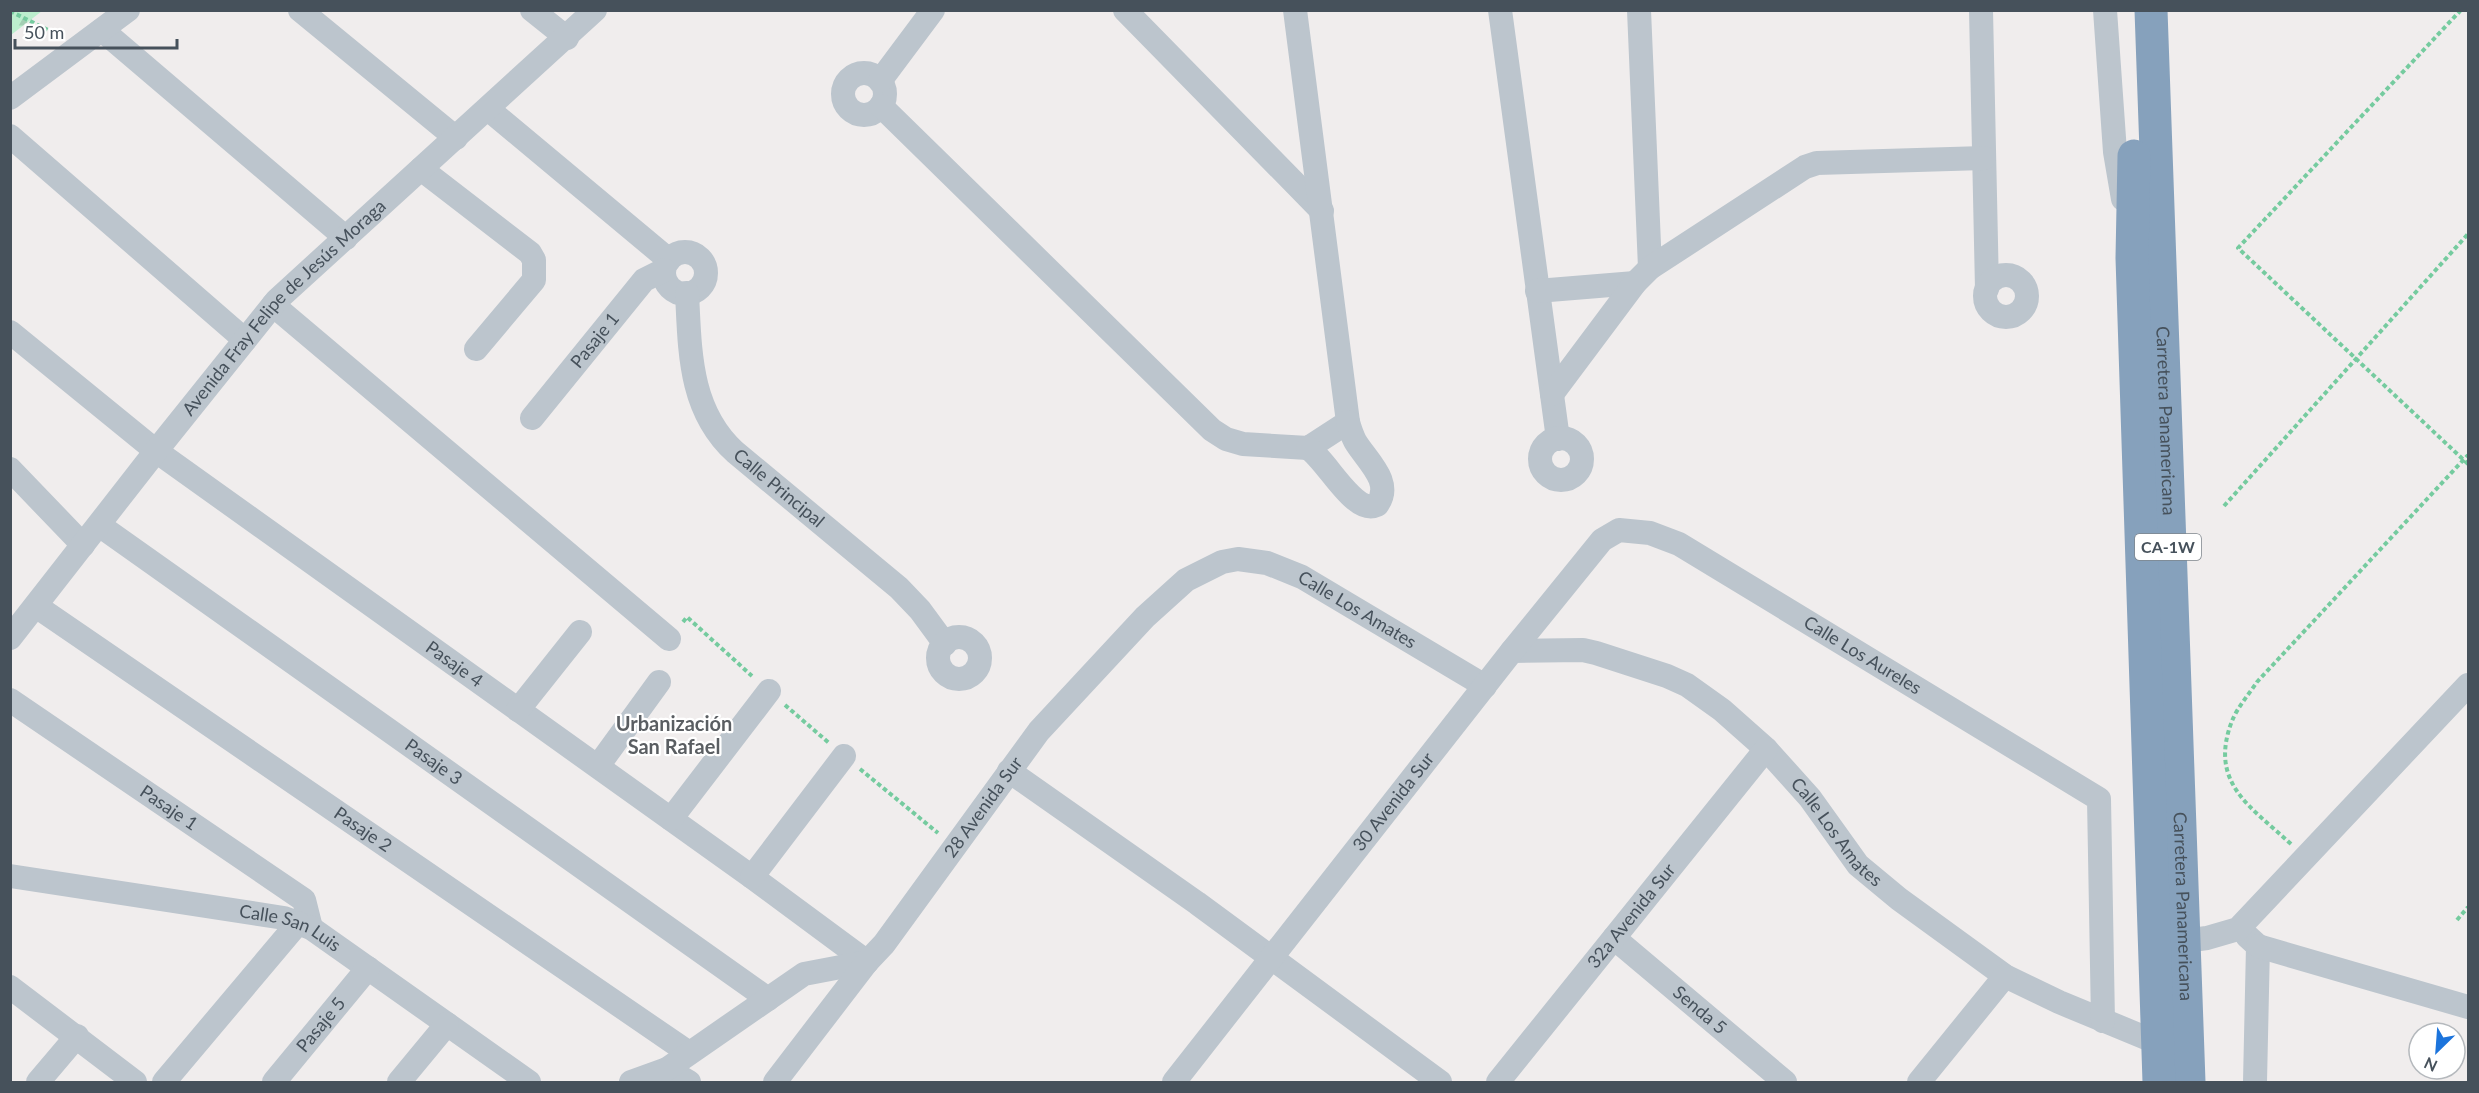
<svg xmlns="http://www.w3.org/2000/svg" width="2479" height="1093" font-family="Lato,sans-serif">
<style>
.forest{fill:url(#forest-firs)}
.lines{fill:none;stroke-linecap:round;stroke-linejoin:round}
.path{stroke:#75cb9f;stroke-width:4;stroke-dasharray:4.5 3;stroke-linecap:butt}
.minor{stroke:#bcc5cd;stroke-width:24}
.highway{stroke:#86a1bc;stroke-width:33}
.labels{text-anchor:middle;stroke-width:4.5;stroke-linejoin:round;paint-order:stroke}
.shield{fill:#fff;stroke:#7e858c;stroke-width:1.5}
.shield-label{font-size:16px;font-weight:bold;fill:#46515b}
.street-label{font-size:18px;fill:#46515b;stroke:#fff}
.neighbourhood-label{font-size:20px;font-weight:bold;fill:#5a5e62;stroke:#fff}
</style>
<defs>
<pattern id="forest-firs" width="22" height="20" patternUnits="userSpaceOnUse" patternTransform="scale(1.5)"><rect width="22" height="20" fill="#bceece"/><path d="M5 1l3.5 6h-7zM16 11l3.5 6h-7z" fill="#a3ceb3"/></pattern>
</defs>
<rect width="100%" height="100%" fill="#f0eded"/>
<path class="forest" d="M11 10H42V11L11 35Z"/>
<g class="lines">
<path class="path" d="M2461 10 2238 248 2468 464
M10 11 58 35
M2224 506 2468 234
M683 622 687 617 752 676
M785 705 829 743
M860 769 938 833
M2291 844C2251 807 2208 783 2232 721 2237 708 2249 694 2257 682L2468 455
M2457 920 2468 907"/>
<g class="minor">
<path d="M300 10 456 138"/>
<path d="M532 10 567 38"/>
<path d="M1125 10 1322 211"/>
<path d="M1500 10 1558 439"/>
<path d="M1639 10 1650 268"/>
<path d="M1981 10 1987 289"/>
<path d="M2105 10 2115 152 2123 199"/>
<path d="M102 30 346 238"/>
<circle cx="864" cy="94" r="21"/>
<path d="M880 81 933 10"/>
<path d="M10 98 128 10"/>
<path d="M881 106 1212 430 1226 439 1243 444 1308 448 1348 422 1295 10"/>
<path d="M488 109 669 260"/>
<path d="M10 136 245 340"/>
<path d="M421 169 530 253 534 260V280L476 349"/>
<circle cx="685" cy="273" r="21"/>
<circle cx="2006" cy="296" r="21"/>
<path d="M1537 291 1635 283"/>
<path id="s1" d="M687 293C690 351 689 410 735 452L899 588 920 610 945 644"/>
<path d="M273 305 669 639"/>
<path id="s2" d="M10 332 156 451 752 877 867 962"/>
<path d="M1552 394 1635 283 1650 268 1805 167 1817 163 1984 158"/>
<path id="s3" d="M532 418 644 280 664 270"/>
<circle cx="1561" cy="459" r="21"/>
<path d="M1308 448C1327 460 1354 516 1377 505 1394 482 1366 460 1355 441 1352 435 1350 429 1348 422"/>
<path d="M10 469 83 545"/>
<path id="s4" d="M99 525 768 999"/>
<path id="s5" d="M36 606 689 1053"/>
<circle cx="959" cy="658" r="21"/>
<path id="s6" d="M10 638 156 451 277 300 595 10"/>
<path id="s7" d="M1512 651 1583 650 1596 653 1667 676 1687 685 1722 710 1766 749 1810 798 1858 865 1899 899 2005 976 2059 1002 2158 1043"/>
<path id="s8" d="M10 700 304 900 311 928"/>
<path d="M518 710 580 632"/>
<path d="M598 766 659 682"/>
<path d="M1009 771 1197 903 1440 1082"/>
<path d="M671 819 769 691"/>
<path id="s9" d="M10 876 284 918 311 928 529 1082"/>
<path d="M752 877 844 756"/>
<path d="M2247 936 2258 946 2255 1082"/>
<path id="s10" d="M1614 938 1785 1082"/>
<path d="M2184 941 2207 938 2238 929 2468 685"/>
<path d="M2258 946 2468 1007"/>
<path d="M10 987 135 1082"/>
<path d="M667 1069 689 1082"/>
<path d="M38 1082 77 1036"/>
<path d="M164 1082 298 923"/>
<path id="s11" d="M274 1082 368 968"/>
<path d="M399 1082 447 1024"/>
<path d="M631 1082 667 1069 804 974 867 962"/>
<path id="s12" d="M775 1082 867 962 884 944 1039 731 1145 617 1186 580 1222 562 1238 559 1267 563 1302 577 1485 686"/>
<path id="s13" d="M1174 1082 1512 651 1602 540 1619 530 1650 533 1679 544 2099 799 2103 1021"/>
<path id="s14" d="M1498 1082 1766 749"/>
<path d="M1919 1082 2005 976"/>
</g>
<g class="highway">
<path id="s15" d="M2151 10 2189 1082"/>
<path d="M2134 156 2132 258 2159 1082"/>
</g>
</g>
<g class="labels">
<rect class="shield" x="2135" y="534" width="66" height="26" rx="4.5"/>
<g class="shield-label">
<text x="2168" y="553">CA-1W</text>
</g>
<g class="street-label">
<text dy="6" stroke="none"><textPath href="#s6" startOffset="430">Avenida Fray Felipe de Jesús Moraga</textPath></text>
<text dy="6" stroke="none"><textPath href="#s3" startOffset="100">Pasaje 1</textPath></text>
<text dy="6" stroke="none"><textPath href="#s15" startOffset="411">Carretera Panamericana</textPath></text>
<text dy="6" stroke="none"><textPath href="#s1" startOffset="228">Calle Principal</textPath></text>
<text dy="6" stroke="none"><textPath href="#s12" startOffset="838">Calle Los Amates</textPath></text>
<text dy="6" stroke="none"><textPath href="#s13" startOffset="987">Calle Los Aureles</textPath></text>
<text dy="6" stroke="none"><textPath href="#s2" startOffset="555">Pasaje 4</textPath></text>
<text dy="6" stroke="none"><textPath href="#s4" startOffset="410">Pasaje 3</textPath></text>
<text dy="6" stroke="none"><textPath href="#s13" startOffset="356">30 Avenida Sur</textPath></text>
<text dy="6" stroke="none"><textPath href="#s12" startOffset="345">28 Avenida Sur</textPath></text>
<text dy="6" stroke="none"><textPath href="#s8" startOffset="192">Pasaje 1</textPath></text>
<text dy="6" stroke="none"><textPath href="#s5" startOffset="396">Pasaje 2</textPath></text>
<text dy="6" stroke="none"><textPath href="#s7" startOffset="392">Calle Los Amates</textPath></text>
<text dy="6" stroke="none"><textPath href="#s15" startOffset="897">Carretera Panamericana</textPath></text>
<text dy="6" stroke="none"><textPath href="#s14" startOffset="213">32a Avenida Sur</textPath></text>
<text dy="6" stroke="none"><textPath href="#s9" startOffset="286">Calle San Luis</textPath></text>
<text dy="6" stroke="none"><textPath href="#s10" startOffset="112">Senda 5</textPath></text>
<text dy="6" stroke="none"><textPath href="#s11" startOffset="74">Pasaje 5</textPath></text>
</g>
<g class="neighbourhood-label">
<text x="674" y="731">Urbanización<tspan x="674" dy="23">San Rafael</tspan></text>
</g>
</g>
<rect width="2479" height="1093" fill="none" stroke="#46515b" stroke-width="24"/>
<g transform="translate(2437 1051) rotate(205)"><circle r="28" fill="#ffffff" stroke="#b5b9bd" stroke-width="1.5"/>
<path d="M0-4.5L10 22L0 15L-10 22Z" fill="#1c74dc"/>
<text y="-9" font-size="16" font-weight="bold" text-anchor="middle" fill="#46515b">N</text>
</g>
<path d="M15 39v9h162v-9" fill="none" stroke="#46515b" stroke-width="3"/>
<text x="24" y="39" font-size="18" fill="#46515b" stroke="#ffffff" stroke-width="4.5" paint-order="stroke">50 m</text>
</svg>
